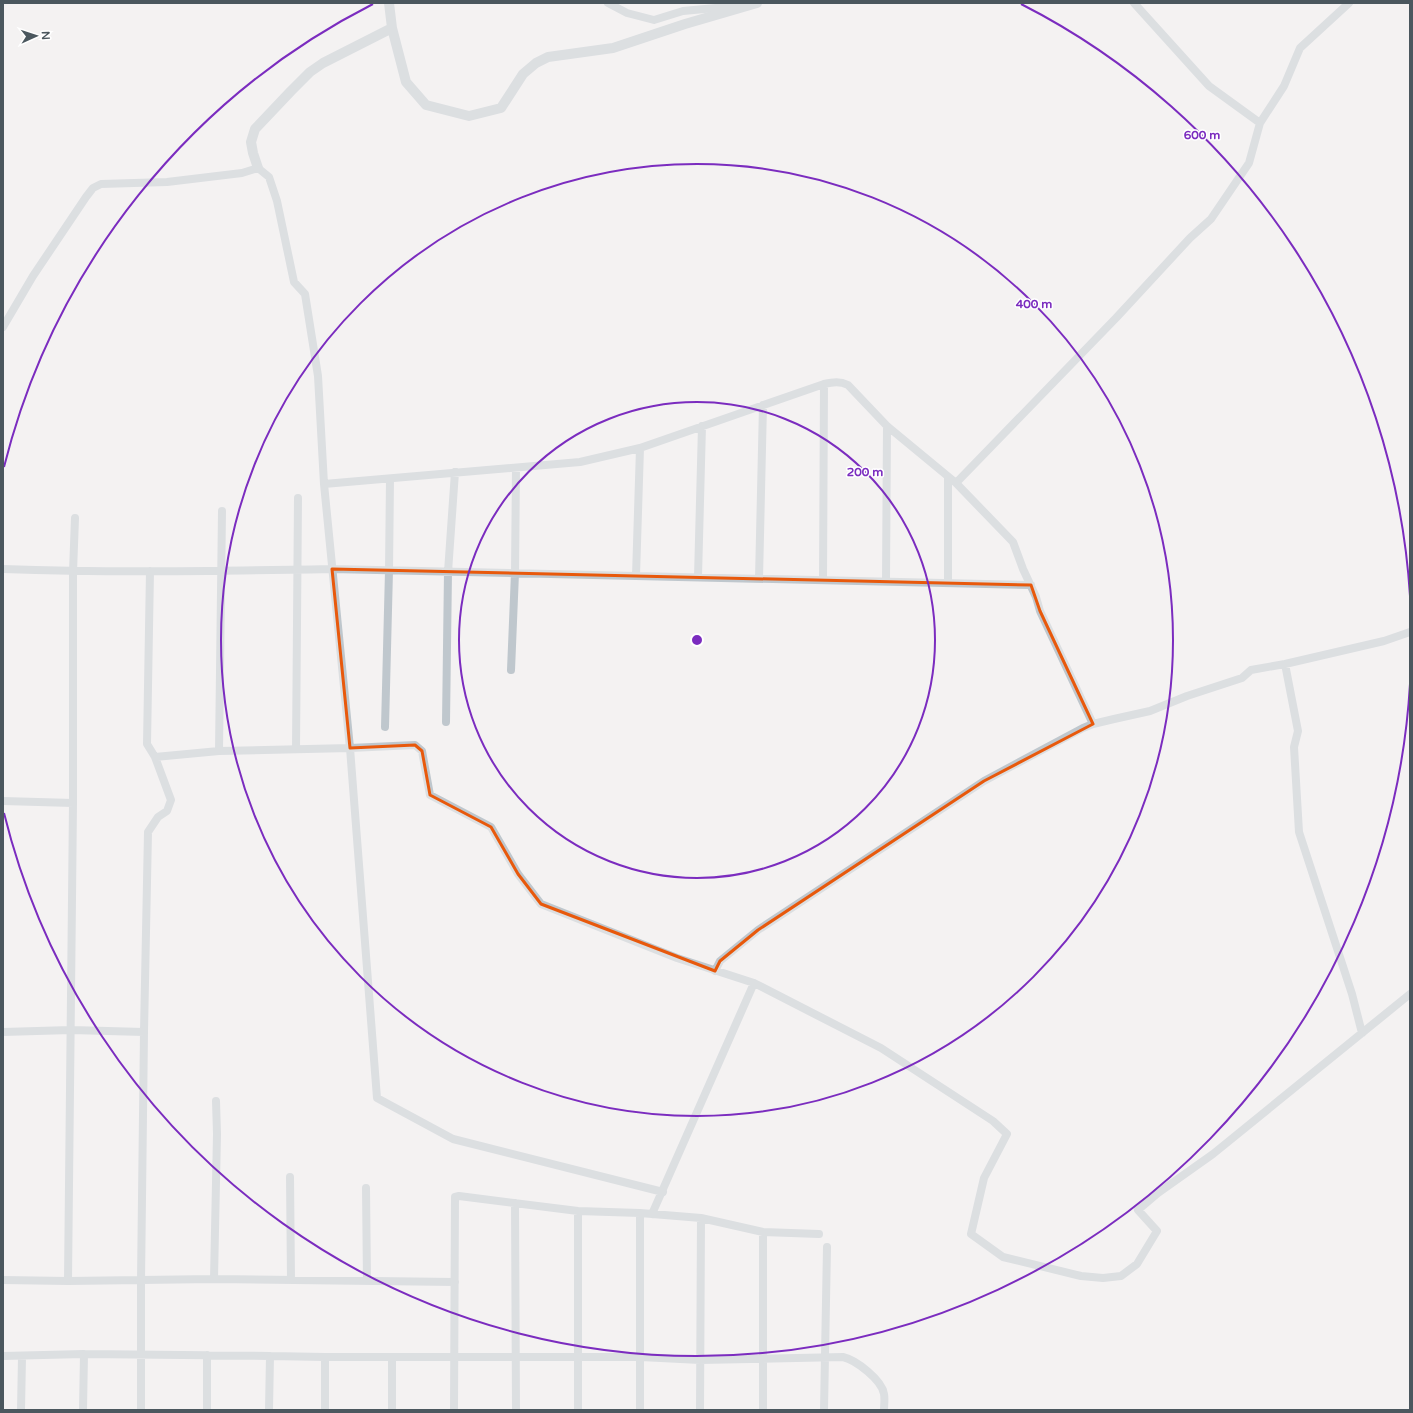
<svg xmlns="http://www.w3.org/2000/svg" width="1413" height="1413" font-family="'Varela Round',sans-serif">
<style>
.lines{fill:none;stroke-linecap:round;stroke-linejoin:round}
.minor{stroke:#bfc7cd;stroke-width:8}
.tertiary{stroke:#bfc7cd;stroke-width:10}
.marked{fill:none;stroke:#e8590c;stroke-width:3;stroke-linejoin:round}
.ring{fill:none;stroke:#7b2cbf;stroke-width:2}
.centre{fill:#7b2cbf;stroke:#fff;stroke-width:2}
.ring-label{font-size:12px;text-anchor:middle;font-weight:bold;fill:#7b2cbf;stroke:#fff;stroke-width:3;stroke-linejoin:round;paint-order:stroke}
</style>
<rect width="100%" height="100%" fill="#f4f2f2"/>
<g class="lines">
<path class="minor" d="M608 3 627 13 654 20 683 11 737 6
M1134 3 1209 86 1260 123
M3 327 33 276 86 197 93 188 101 184 167 182 242 173 258 168 269 177 277 201 294 282 305 294 318 376 324 484 350 748 377 1098 453 1139 663 1192
M956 483 1116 318 1190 238 1211 219 1249 163 1260 123 1284 86 1300 48 1349 3
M324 484 580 462 640 448 824 384C833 382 840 381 848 385L887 426 956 483 1013 542 1023 569 1036 597 1040 611 1093 724
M3 569C113 573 223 571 332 569L1031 585
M636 576 640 448
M698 577 702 426
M759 579 763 405
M823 580 824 384
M886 581 887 426
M948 583V478
M1285 664 1298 731 1294 747 1299 832 1352 994 1362 1033
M511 670 515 573 516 468
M446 722 448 572 455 472
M385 727 389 571 390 479
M296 749 298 498
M219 751 222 511
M155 757 219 751 350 748 415 745 422 751 430 795 491 827 518 874 541 904 677 958 754 983 881 1048 993 1121 1007 1134 984 1178 971 1234 1003 1257 1081 1276 1103 1278 1121 1276 1137 1264 1157 1231 1138 1210 1158 1193 1213 1154 1410 994
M3 801 73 803
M715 971 720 961 758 930 984 781 1083 728 1093 724 1114 719 1150 711 1187 696 1242 678 1251 670 1285 664 1384 641 1410 632
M3 1032 71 1030 144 1032
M290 1177 291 1280
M366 1188 367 1281
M515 1203 516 1410
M640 1213V1410
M652 1214 754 983
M763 1232V1410
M214 1279 217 1134 216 1101
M3 1280 68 1281 214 1279 455 1282
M68 1281 73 803V572L75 518
M3 1356 84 1354 270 1356 325 1357H641L700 1360 843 1357C856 1360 882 1380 884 1394 885 1399 884 1405 884 1410
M325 1357V1410
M392 1357V1410
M21 1410 22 1357
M83 1410 84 1354
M141 1410V1281L144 1032 148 832 158 817 167 811 171 800 155 757 147 744 150 571
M207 1410V1355
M269 1410 270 1356
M454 1410 455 1197 459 1196 578 1211 640 1213 701 1218 763 1232 819 1234
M578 1410V1211
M700 1410 701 1218
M824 1410 827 1247"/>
<path class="tertiary" d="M392 28 406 82 426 105 469 116 501 108 523 74 536 63 548 57 613 48 685 24 757 3
M258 168 253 153 251 142 255 129 291 91 310 72 323 63 392 28 389 3"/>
</g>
<path d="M0 0H1413V1413H0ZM332 569 1031 585 1040 611 1093 724 984 781 758 930 720 961 715 971 541 904 518 874 491 827 430 795 422 751 415 745 350 748Z" fill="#f4f2f2" fill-opacity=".55" fill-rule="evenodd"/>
<path class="marked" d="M332 569 1031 585 1040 611 1093 724 984 781 758 930 720 961 715 971 541 904 518 874 491 827 430 795 422 751 415 745 350 748Z"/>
<g class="ring">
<circle cx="697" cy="640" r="238"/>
<circle cx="697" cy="640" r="476"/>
<path d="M1410 684A714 714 0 0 1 4 813M4 467A714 714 0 0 1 373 4M1021 4A714 714 0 0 1 1410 596"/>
</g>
<circle cx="697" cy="640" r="6" class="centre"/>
<g class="ring-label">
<text x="1202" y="139">600 m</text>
<text x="1034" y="308">400 m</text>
<text x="865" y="476">200 m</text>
</g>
<rect width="1413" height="1413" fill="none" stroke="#4b575e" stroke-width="8"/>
<g transform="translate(36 36) rotate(87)" stroke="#ffffff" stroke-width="3" paint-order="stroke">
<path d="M0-3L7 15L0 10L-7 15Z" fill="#4b575e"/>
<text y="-6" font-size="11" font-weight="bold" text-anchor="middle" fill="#4b575e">N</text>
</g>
</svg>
